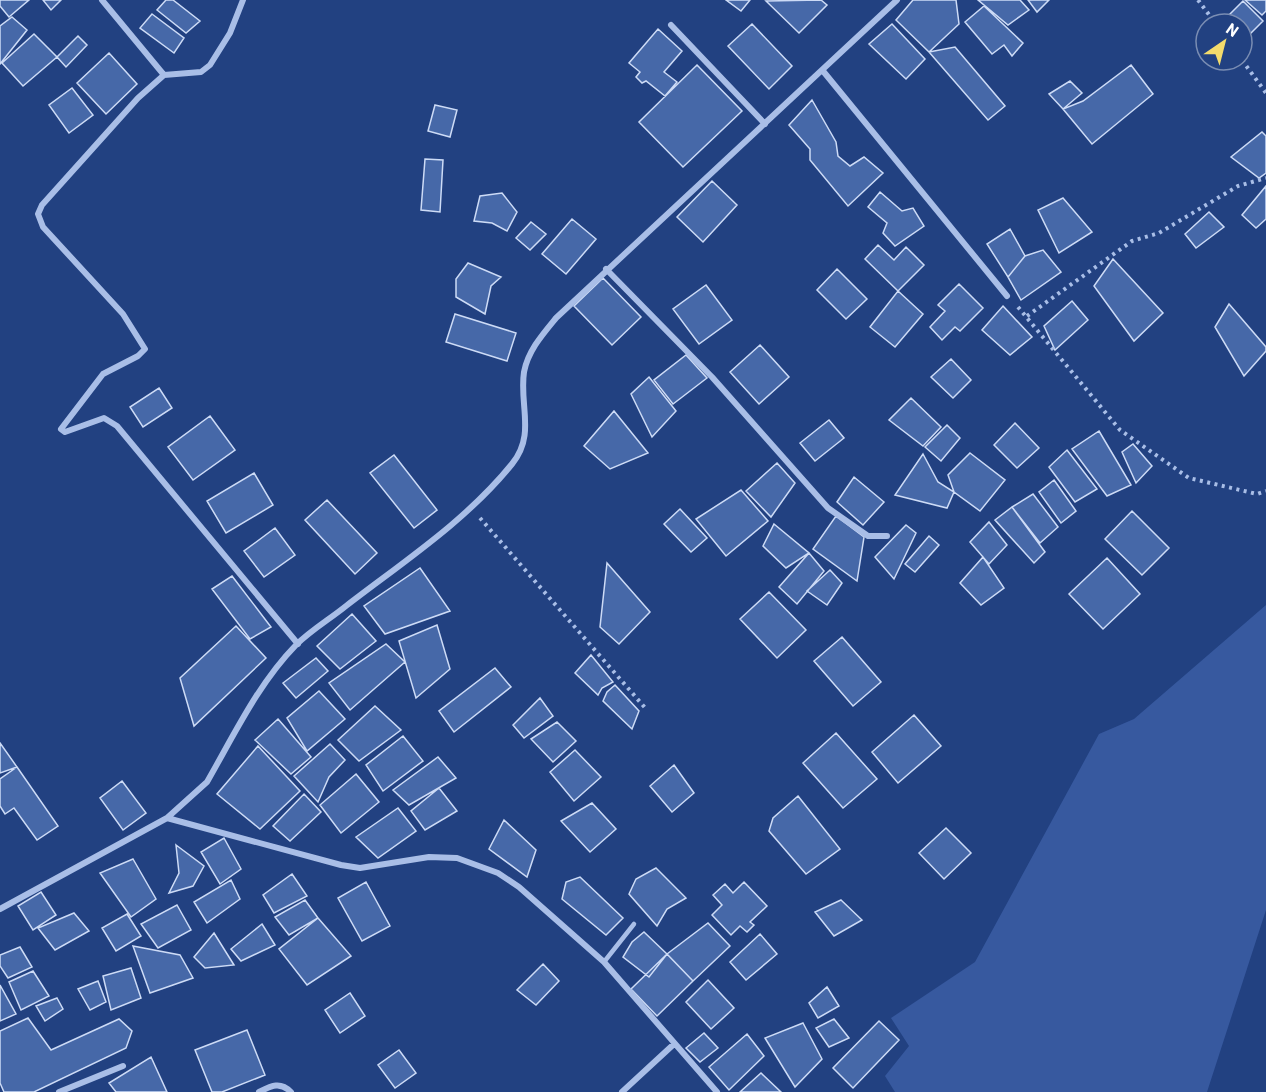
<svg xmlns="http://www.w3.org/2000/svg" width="1266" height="1092" font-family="Barlow,sans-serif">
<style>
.green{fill:#37599f}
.building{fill:#4668a8;stroke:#cddbf6;stroke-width:1.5}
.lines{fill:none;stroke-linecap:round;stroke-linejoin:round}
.path{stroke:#a9bee7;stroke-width:4;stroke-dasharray:3 4.5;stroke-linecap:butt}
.service{stroke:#a9bee7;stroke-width:4.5}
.minor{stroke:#a9bee7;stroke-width:6}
</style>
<rect width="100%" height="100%" fill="#224181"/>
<path class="green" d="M1266 605V910L1207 1092H895L885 1076 909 1046 891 1018 975 962 1099 734 1134 719Z"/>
<path class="building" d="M0 0H29L9 17 0 6Z
M43 0H61L51 10Z
M166 0H173L200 21 186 33 157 10Z
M726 0H750L741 11Z
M821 0 827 5 799 33 766 1Z
M913 0H956L959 24 929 52 896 20Z
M978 0H1020L1029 10 1008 25Z
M1028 0H1049L1037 12Z
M1245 0H1266V11L1262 15Z
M1243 1 1263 21 1242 42V24H1224L1222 22Z
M984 6 1023 43 1012 56 1004 45 992 54 965 22Z
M152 14 184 38 174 53 140 28Z
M12 17 27 30 0 64V26Z
M752 24 792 66 769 89 728 46Z
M892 24 925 59 906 79 869 44Z
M658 29 682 51 664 72 677 82 665 96 646 81 642 83 636 77 640 72 629 63Z
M34 34 57 57 23 86 2 63Z
M78 36 87 45 66 67 57 57Z
M955 47 1005 106 988 120 929 52Z
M109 53 137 84 106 114 77 83Z
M697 65 742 111 683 167 639 122Z
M1131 65 1153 94 1092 144 1063 109 1083 101Z
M1070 81 1082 93 1063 109 1049 94Z
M72 88 93 115 69 133 49 105Z
M812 100 836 142 838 156 850 166 864 157 883 173 848 206 810 160V149L789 125Z
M435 105 457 110 450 137 428 131Z
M1262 132 1266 136V173L1259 178 1231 157Z
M425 159 443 160 440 212 421 210Z
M712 181 737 205 703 242 677 217Z
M1266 186V219L1256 228 1242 215Z
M880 192 902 211 913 208 924 226 895 246 883 233 887 223 868 207Z
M502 193 517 212 507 231 492 223 474 221 480 196Z
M1063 198 1092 232 1059 253 1038 210Z
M1209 212 1224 227 1196 248 1185 234Z
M572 219 596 239 566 274 542 254Z
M531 222 546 234 530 250 516 238Z
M1010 229 1025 256 1008 277 987 244Z
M878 245 894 260 906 247 924 265 898 291 865 259Z
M1043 250 1061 272 1021 300 1008 277 1025 256Z
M1113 259 1163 313 1134 341 1094 286Z
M468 263 501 277 491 286 485 314 456 297V279Z
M837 269 867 299 846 319 817 290Z
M603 278 641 317 612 345 574 306Z
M959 284 983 308 960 331 955 327 942 340 930 327 945 311 938 305Z
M706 285 732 320 699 344 673 309Z
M898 291 923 314 895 347 870 327Z
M1072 301 1088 320 1055 350 1044 326Z
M1229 304 1266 347V351L1244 376 1215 327Z
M1003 306 1032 337 1010 355 982 330Z
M455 314 516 333 507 361 446 342Z
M760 345 789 377 759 404 730 372Z
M686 355 707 378 673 404 654 380Z
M951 359 971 380 953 398 931 377Z
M649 377 676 411 652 437 631 394Z
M159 388 172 408 143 427 130 407Z
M911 398 941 427 923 446 889 420Z
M614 411 648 453 610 469 584 446Z
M210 416 235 450 193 480 168 447Z
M829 420 844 438 815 461 800 443Z
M1015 423 1039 448 1017 468 994 445Z
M947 425 960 438 941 461 925 447Z
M1099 431 1131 485 1107 496 1072 449Z
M1133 444 1152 466 1136 483 1122 452Z
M1067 450 1097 489 1075 502 1049 467Z
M970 453 1005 480 980 511 954 492 948 475Z
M923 454 938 482 954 492 947 508 895 495Z
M394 455 437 510 414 528 370 473Z
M777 463 795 483 771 517 746 491Z
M254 473 273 505 226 533 207 501Z
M854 477 884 502 863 525 837 502Z
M1054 480 1076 511 1061 523 1039 492Z
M741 490 768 521 726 556 696 519Z
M1033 494 1058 527 1040 543 1012 507Z
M327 500 377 553 355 574 305 520Z
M1012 507 1045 552 1034 563 995 520Z
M680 509 707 538 691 552 664 524Z
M1132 511 1169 548 1142 575 1105 539Z
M836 516 864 537 857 581 813 549Z
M989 522 1007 545 989 564 970 542Z
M774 524 809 553 786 568 763 546Z
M906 525 916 533 894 579 875 557Z
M275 528 295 555 264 577 244 551Z
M929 536 939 545 915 572 905 564Z
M809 553 824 571 797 604 779 587Z
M983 557 1004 588 981 605 960 583Z
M1107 558 1140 594 1103 629 1069 594Z
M607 563 650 612 619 644 600 627Z
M420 568 450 611 385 634 364 606Z
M830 570 842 583 827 605 807 591Z
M232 576 271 627 250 639 212 589Z
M769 592 806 630 777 658 740 619Z
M352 614 376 641 340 669 317 646Z
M437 625 450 669 416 698 399 641Z
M236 626 266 658 194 726 180 678Z
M842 637 881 682 853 706 814 661Z
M386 644 405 662 350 710 329 683Z
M591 655 613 682 602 688 598 695 575 673Z
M316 658 328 671 296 698 283 683Z
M495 668 511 687 454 732 439 711Z
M615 685 639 711 632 729 603 701 607 692Z
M319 691 345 719 307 751 287 718Z
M540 698 553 716 524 738 513 725Z
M375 706 401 730 359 761 338 740Z
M914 715 941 746 898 783 872 752Z
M278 719 311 757 291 774 255 740Z
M557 722 576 741 553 762 531 739Z
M836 733 877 779 843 808 803 763Z
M403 736 423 761 383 791 366 765Z
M0 743 17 767 0 773Z
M330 744 345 760 329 777 318 802 294 776Z
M258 746 300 791 260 829 217 794Z
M575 750 601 777 574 801 550 772Z
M438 757 456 778 409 805 393 790Z
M674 765 694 793 672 812 650 786Z
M17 767 58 826 37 840 14 808 5 814 0 806V779Z
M356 774 379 802 341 833 320 805Z
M122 781 146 813 123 830 100 798Z
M439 788 457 811 425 830 411 811Z
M304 794 321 812 290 841 273 826Z
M798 796 840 849 806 874 769 831 773 818Z
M592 803 616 829 590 852 561 821Z
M398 808 416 831 378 858 356 837Z
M504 820 536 850 527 877 489 849Z
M946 828 971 853 944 879 919 853Z
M224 838 241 869 220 884 201 852Z
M176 845 204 866 193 886 169 893 179 873Z
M133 859 156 899 131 917 100 873Z
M656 868 686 898 667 909 657 926 629 894 636 879Z
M292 874 307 896 274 913 263 895Z
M580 877 623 918 606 935 562 899 566 882Z
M231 880 240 899 207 923 194 902Z
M366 882 390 926 362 941 338 898Z
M744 882 767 906 750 922 754 925 747 932 740 926 731 935 712 915 722 905 713 895 725 884 733 893Z
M41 892 56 915 33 930 18 906Z
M305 900 318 918 289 935 275 917Z
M841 900 862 920 834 936 815 912Z
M177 905 191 930 158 948 141 924Z
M74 913 89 931 55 950 38 928Z
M127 914 141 936 116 951 102 928Z
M318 918 351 956 307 985 279 949Z
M708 923 730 946 693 981 667 954Z
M262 924 275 945 241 961 231 949Z
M644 932 667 954 649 977 623 957 632 942Z
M214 933 234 965 205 968 194 957Z
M760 934 777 954 746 980 730 962Z
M133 946 180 955 193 978 150 993Z
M20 947 32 967 8 978 0 966V955Z
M667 954 693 981 657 1016 631 989Z
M543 964 559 981 536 1005 517 990Z
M131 968 141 998 111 1010 103 976Z
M33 971 49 996 21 1010 9 982Z
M708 980 734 1008 711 1029 686 1002Z
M98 981 106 1002 90 1010 78 989Z
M0 985 16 1014 0 1021Z
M827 987 839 1006 818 1018 809 1003Z
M350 993 365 1016 340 1033 325 1010Z
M57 998 63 1009 45 1021 36 1006Z
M28 1018 51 1050 119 1019 132 1031 126 1048 34 1092H4L0 1083V1031Z
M834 1019 849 1038 829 1047 816 1028Z
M879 1021 899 1040 853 1088 833 1068Z
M803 1023 822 1059 795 1087 765 1038Z
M247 1030 265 1075 222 1092H212L195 1050Z
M704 1033 718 1048 700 1062 686 1048Z
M747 1034 764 1056 729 1090 709 1067Z
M399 1050 416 1073 395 1088 378 1065Z
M151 1057 167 1092H116L109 1083Z
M761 1073 781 1092H740Z"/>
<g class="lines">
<path class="path" d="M1198 0 1216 24
M1242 60 1266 93
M1018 307 1120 430 1189 478 1257 494 1266 491
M1027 316 1132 241 1159 233 1238 186 1266 178
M480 518 647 710"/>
<path class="service" d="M604 962 634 924"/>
<path class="minor" d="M102 0 164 75
M243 0 230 33 210 65 201 72 164 75 138 98 42 205 38 214 43 227 123 314 145 349 138 356 103 374 61 429 65 432 104 418 117 426 298 644
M671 25 765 124
M823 71 1007 296
M606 269 712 377 828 508 868 536H887
M167 818 341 865 360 868 429 857 457 858 498 873 519 887 604 962 717 1092
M0 909 167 818 207 782C234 735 258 684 296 645 311 630 330 619 346 606 403 562 466 521 512 464 536 435 519 405 524 372 528 351 542 335 556 318L897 0
M59 1092 123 1066
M259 1092C271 1086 280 1081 291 1092
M622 1092 674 1044"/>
</g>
<g transform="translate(1224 42) rotate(35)"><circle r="28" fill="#224181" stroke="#7a8db3" stroke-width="1.5"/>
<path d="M0-4.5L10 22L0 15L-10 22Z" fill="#f3db6c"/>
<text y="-9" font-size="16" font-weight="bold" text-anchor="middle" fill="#ffffff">N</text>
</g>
</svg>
